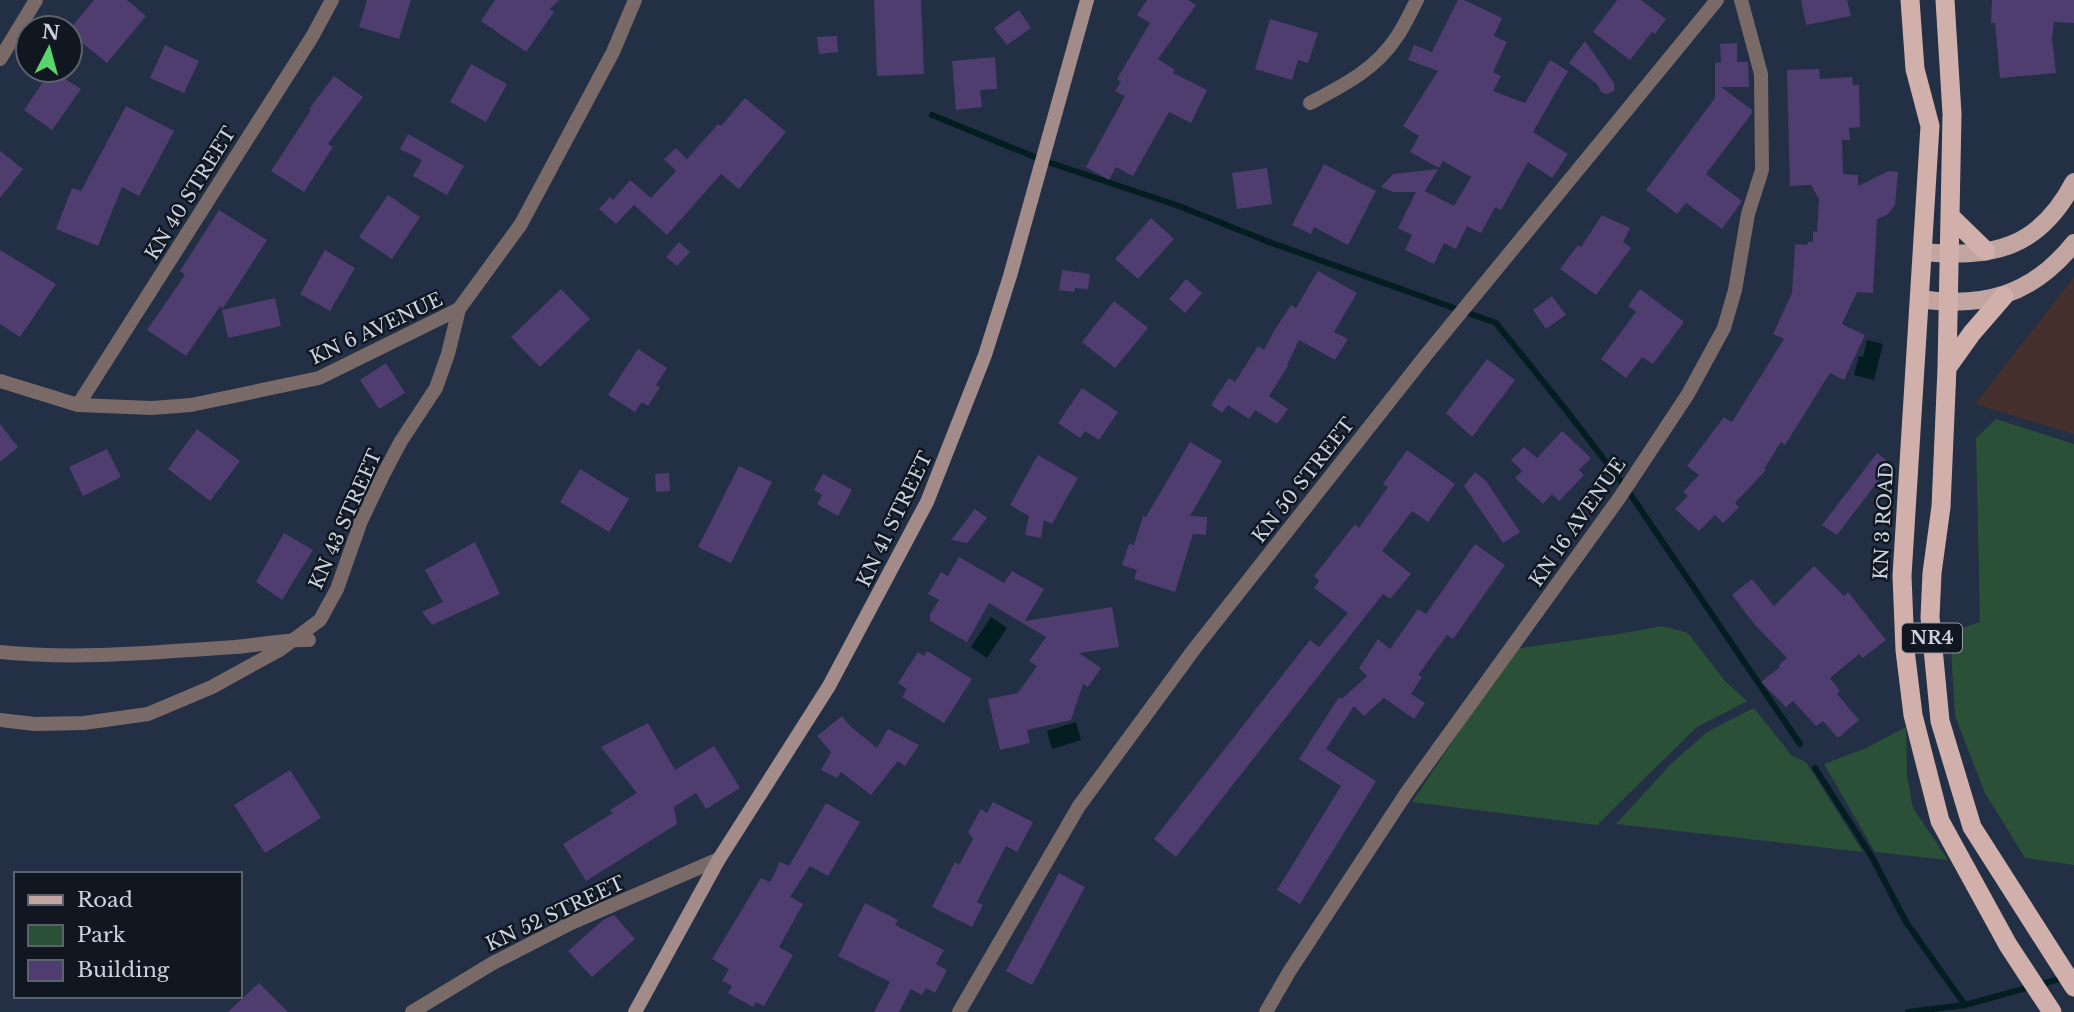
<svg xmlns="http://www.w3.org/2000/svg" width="2074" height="1012" font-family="'Libre Baskerville',serif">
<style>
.commercial{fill:#45302e}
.green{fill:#2b5038}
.water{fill:#031d21}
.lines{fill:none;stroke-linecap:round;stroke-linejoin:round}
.stream{stroke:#031d21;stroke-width:6}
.building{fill:#4f3d6f}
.minor{stroke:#796a68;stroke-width:14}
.secondary{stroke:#a28b88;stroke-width:14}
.primary{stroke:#c2a5a0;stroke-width:18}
.trunk{stroke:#d1b0ab;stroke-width:19}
.labels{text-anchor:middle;stroke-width:5;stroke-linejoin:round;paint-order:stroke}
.shield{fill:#111720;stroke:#929ba6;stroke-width:2}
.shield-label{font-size:18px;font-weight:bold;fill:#cad3e0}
.street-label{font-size:19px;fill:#cad3e0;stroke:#111720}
</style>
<rect width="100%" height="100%" fill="#222f44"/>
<path class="commercial" d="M2074 277V434L1975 404Z"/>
<path class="green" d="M1996 419 2074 444V865L2025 858 1985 793 1955 716 1950 632 1980 622 1976 438Z
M1662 626 1688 633 1725 681 1747 701 1697 727 1597 825 1412 802 1515 649C1564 641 1614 636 1662 626Z
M1754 708 1792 756 1806 762 1863 852 1616 824 1671 764 1707 732Z
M1906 727 1907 776 1913 808 1948 860 1875 852 1824 764 1866 748Z"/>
<path class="water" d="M1867 340 1883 344 1874 380 1854 375 1859 356 1863 357Z
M991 617 1007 628 987 658 971 647Z
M1076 722 1081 740 1052 749 1047 731Z"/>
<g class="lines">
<path class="stream" d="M932 115 1042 160 1179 206 1269 242 1496 323 1566 410 1626 488 1800 744
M1815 768 1872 857 1906 922 1965 1005
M1908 1012 1965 1005 2063 978"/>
</g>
<path class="building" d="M94 0H127L146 16 107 63 70 33V29Z
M367 0H411L399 39 359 27Z
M495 0H559L550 9 554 12 526 52 481 21Z
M874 0H921L924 74 877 76Z
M1147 0H1188L1196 5 1158 59 1175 70 1173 73 1207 90 1191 123 1169 112 1133 176 1116 167 1109 180 1086 167 1125 96 1115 91 1121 82 1117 79 1150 23 1137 15Z
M1458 0H1464L1502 18 1494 36 1507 42 1493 72 1501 76 1493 91 1525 103 1550 60 1568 71 1533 132 1568 154 1552 178 1528 162 1501 210 1495 207 1481 233 1467 226 1456 249 1444 243 1434 264 1405 250 1412 235 1398 228 1416 192H1393L1381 187 1393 174 1438 169 1425 191 1454 206 1471 177 1443 161 1439 168 1410 152 1419 136 1403 126 1438 71 1408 60 1414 45 1432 52Z
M1617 0H1641L1666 19 1655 34 1652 32 1630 60 1593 32Z
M1801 0H1847L1851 16 1806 25Z
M1992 0H2074V23L2054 22 2052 38 2056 73 2000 78 1995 23H1991Z
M1019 10 1031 28 1007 45 994 28Z
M1270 19 1318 33 1308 63 1298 60 1292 80 1255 69Z
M837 36 838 52 819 54 817 37Z
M1585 41 1614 83V91L1607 94 1602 93 1597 84 1569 63Z
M1737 43V62H1748L1749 87H1721L1752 110V113L1706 174 1742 201 1722 229 1686 203 1677 214 1646 190 1715 98V63L1721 62 1720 44Z
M165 45 199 61 184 93 150 78Z
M995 57 997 89 980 90 982 107 956 110 952 61Z
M471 64 507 84 486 122 450 102Z
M1819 69 1820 79 1852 77 1853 85H1859L1860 127 1849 128 1850 140H1842L1843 174 1858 175V186L1888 171 1898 172 1895 205 1887 215 1877 219 1873 293 1857 292 1842 324 1865 335 1844 380 1830 373 1785 445 1781 442 1764 469 1766 470 1735 503 1739 507 1723 523 1715 515 1699 531 1675 509 1688 496 1683 492 1699 475 1687 466 1724 417 1732 422 1784 339 1773 334 1792 293 1795 244 1807 245 1808 242H1813V231L1817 232 1819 199 1811 185 1790 186 1787 70Z
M51 70 81 89 52 130 24 110Z
M334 76 363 97 328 144 333 147 304 192 271 171 311 110 309 109Z
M745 98 786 132 739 189 721 174 667 235 634 205 616 224 599 209 610 197 613 200 630 180 651 198 676 171 664 159 676 148 687 159 718 124 721 126Z
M126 106 174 131 139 196 122 187 98 246 56 229 72 188 81 191Z
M408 134 464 166 447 195 413 176 422 160 400 149Z
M0 151 23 169 0 198Z
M1324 164 1376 191 1348 245 1314 227 1311 234 1292 225Z
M1267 168 1272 204 1237 209 1232 173Z
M388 195 420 217 392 259 359 237Z
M219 210 267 240 222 310 221 305 186 356 147 330 185 275 180 271Z
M1602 215 1630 228 1623 242 1631 248 1596 295 1560 269 1578 245 1581 247Z
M1151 218 1174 239 1138 279 1115 259Z
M679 242 690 252 677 266 666 257Z
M0 250 56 284 20 337 0 324Z
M325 250 355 268 330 311 300 294Z
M1062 270 1090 274 1088 289 1075 288 1074 292 1059 290Z
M1318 271 1357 293 1334 332 1348 339 1335 360 1299 340 1287 365 1288 366 1269 396 1288 409 1277 424 1255 410 1249 419 1228 405 1222 413 1211 405 1229 378 1235 382 1258 346 1264 350 1274 331 1291 305 1296 308Z
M1186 279 1202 293 1185 313 1169 299Z
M561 289 590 319 540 367 511 337Z
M1640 289 1684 322 1653 364 1642 357 1626 378 1601 359 1636 312 1628 306Z
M1552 296 1566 315 1546 329 1533 310Z
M275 298 281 326 228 338 222 310Z
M1114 301 1148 328 1115 368 1082 342Z
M638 349 667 368 656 385 660 387 648 406 642 402 635 412 608 395Z
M1487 359 1515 380 1472 437 1446 413Z
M386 363 405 393 379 409 360 380Z
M1082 388 1118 412 1099 440 1085 431 1080 438 1058 423Z
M0 424 18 447 0 462Z
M197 429 240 461 210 501 168 469Z
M1562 431 1591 458 1579 470 1584 475 1559 501 1552 494 1543 504 1515 478 1522 471 1511 460 1524 447 1537 458Z
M1190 442 1222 461 1190 516 1207 517 1206 535 1193 534 1175 592 1134 579 1137 570 1122 565 1129 544 1134 545 1143 516 1146 517Z
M107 449 121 477 83 496 69 467Z
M1407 450 1455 484 1428 522 1412 511 1382 551 1411 574 1390 599 1383 594 1176 857 1154 839 1310 640 1319 647 1348 613 1314 588 1319 581 1314 576 1355 524 1359 528 1388 487 1383 484Z
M1877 453 1891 464 1837 535 1822 525Z
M1038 455 1078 478 1052 524 1044 520 1041 538 1025 535 1029 516 1010 505Z
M739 466 772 482 731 563 698 547Z
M580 469 629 499 609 532 560 502Z
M1475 472 1486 481 1520 532 1503 543 1464 486Z
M669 473 670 491 656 492 655 474Z
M823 474 852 490 838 516 817 504 822 495 814 490Z
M975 509 987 518 967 543 951 540Z
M284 533 313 550 282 600 256 582Z
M475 542 500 594 432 625 422 612 443 602 425 570Z
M1475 544 1505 565 1453 639 1447 635 1418 675 1422 677 1411 694 1425 703 1414 719 1384 698 1364 716 1354 706 1326 749 1376 781 1300 904 1277 890 1341 786 1299 759 1339 697 1342 699 1367 676 1359 668 1378 639 1390 649 1418 609 1426 614Z
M959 557 1004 583 1012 571 1044 589 1025 621 1112 607 1119 647 1079 653 1101 668 1088 687 1083 684 1071 720 1027 730 1030 743 1000 750 988 699 1018 693 1037 666 1029 661 1046 637 989 603 967 642 930 621V614L939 600 928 594 941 572 948 576Z
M1814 566 1844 596 1848 592 1886 640 1863 658 1859 654 1830 678 1840 691 1837 694 1859 720 1838 738 1823 721 1816 726 1793 701 1786 707 1761 682 1780 667 1779 665 1787 658 1755 625 1732 595 1752 579 1774 606Z
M927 651 972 679 944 723 902 697 907 689 898 683 918 652 924 656Z
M842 716 850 726 877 748 888 729 919 745 905 766 898 761 871 795 841 772 837 778 821 770 831 752 817 736Z
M648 723 675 770 714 746 740 788 706 809 696 793 674 807 677 824 586 881 563 844 613 813 610 810 637 793 601 747Z
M290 770 321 818 265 853 234 805Z
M993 802 1033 822 1017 852 1006 846 977 902 983 905 972 927 932 907 955 862 959 865 973 839 968 832 981 809 987 813Z
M826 803 860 822 828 876 810 866 790 897 803 904 779 947 793 955 764 1006 756 1002 753 1007 728 993 732 986 722 981 729 969 712 959 761 878 770 882 780 862 789 866Z
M1059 873 1085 887 1032 985 1006 971Z
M865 903 898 920 895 925 944 950 936 964 947 970 935 993 926 988 922 995 911 989 899 1012H874L890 982 838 956Z
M614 915 635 939 592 977 568 951 603 920Z
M259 983 288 1012H228Z"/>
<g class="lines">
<path class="minor" d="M0 59 36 0
M1310 103C1342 86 1375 70 1396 38 1404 27 1410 13 1417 0
M0 381 78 405 152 408 191 405 319 378 459 309 521 224 613 52 635 0
M78 405 312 37 332 0
M0 652C79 660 157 652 235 647 260 645 284 639 309 640
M0 720 35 724 84 723 148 714 212 687 281 649 320 620 337 589 361 521 383 475 401 441 436 388 448 354 459 309
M412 1012 493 963 571 923 719 859
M959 1012 1079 806 1195 648 1426 355 1717 0
M1266 1012 1289 972 1407 792 1620 497 1688 394 1724 328 1735 290 1748 214 1762 170 1761 74 1741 0"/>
<path class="secondary" d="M635 1012 719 859 829 686 927 502 985 355 1010 276 1087 0"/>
<path class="primary" d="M1923 252C1993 258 2039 249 2074 182
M1919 299C1983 308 2032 296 2074 243"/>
<path class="trunk" d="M1910 0 1915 69 1930 126 1902 576 1905 650 1913 715 1940 821 2008 945 2052 1012
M1945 0 1952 114 1947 368 1941 507 1932 573 1930 617 1940 721 1972 827 2074 987
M1950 216 1986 251
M1947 368 1972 333 2004 296"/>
</g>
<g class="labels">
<rect class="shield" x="1902" y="623.5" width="60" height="29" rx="5"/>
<g class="shield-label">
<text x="1932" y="644">NR4</text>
</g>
<g class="street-label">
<text transform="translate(190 193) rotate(-58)" y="7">KN 40 STREET</text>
<text transform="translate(376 328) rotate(-25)" y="7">KN 6 AVENUE</text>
<text transform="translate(1303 480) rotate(-52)" y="7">KN 50 STREET</text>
<text transform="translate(345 519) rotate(-66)" y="7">KN 43 STREET</text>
<text transform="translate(894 519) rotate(-64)" y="7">KN 41 STREET</text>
<text transform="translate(1883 521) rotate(-87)" y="7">KN 3 ROAD</text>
<text transform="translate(1577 522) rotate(-55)" y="7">KN 16 AVENUE</text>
<text transform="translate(555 913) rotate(-25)" y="7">KN 52 STREET</text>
</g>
</g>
<rect x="14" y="872" width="228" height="126" fill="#111720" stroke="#5b626d" stroke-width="2"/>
<rect x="28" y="895" width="35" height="10" fill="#c2a5a0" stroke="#5b626d" stroke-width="2"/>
<text x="77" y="907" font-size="21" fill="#cad3e0">Road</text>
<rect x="28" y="925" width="35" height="21" fill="#2b5038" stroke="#5b626d" stroke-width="2"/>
<text x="77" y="942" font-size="21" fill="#cad3e0">Park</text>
<rect x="28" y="960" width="35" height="21" fill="#4f3d6f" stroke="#5b626d" stroke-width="2"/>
<text x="77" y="977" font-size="21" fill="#cad3e0">Building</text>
<g transform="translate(49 49) rotate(6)"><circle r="33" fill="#111720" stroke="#5b626d" stroke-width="2"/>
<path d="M0-5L12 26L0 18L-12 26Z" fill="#5ad56e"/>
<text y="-10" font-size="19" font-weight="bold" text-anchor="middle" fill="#cad3e0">N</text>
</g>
</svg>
